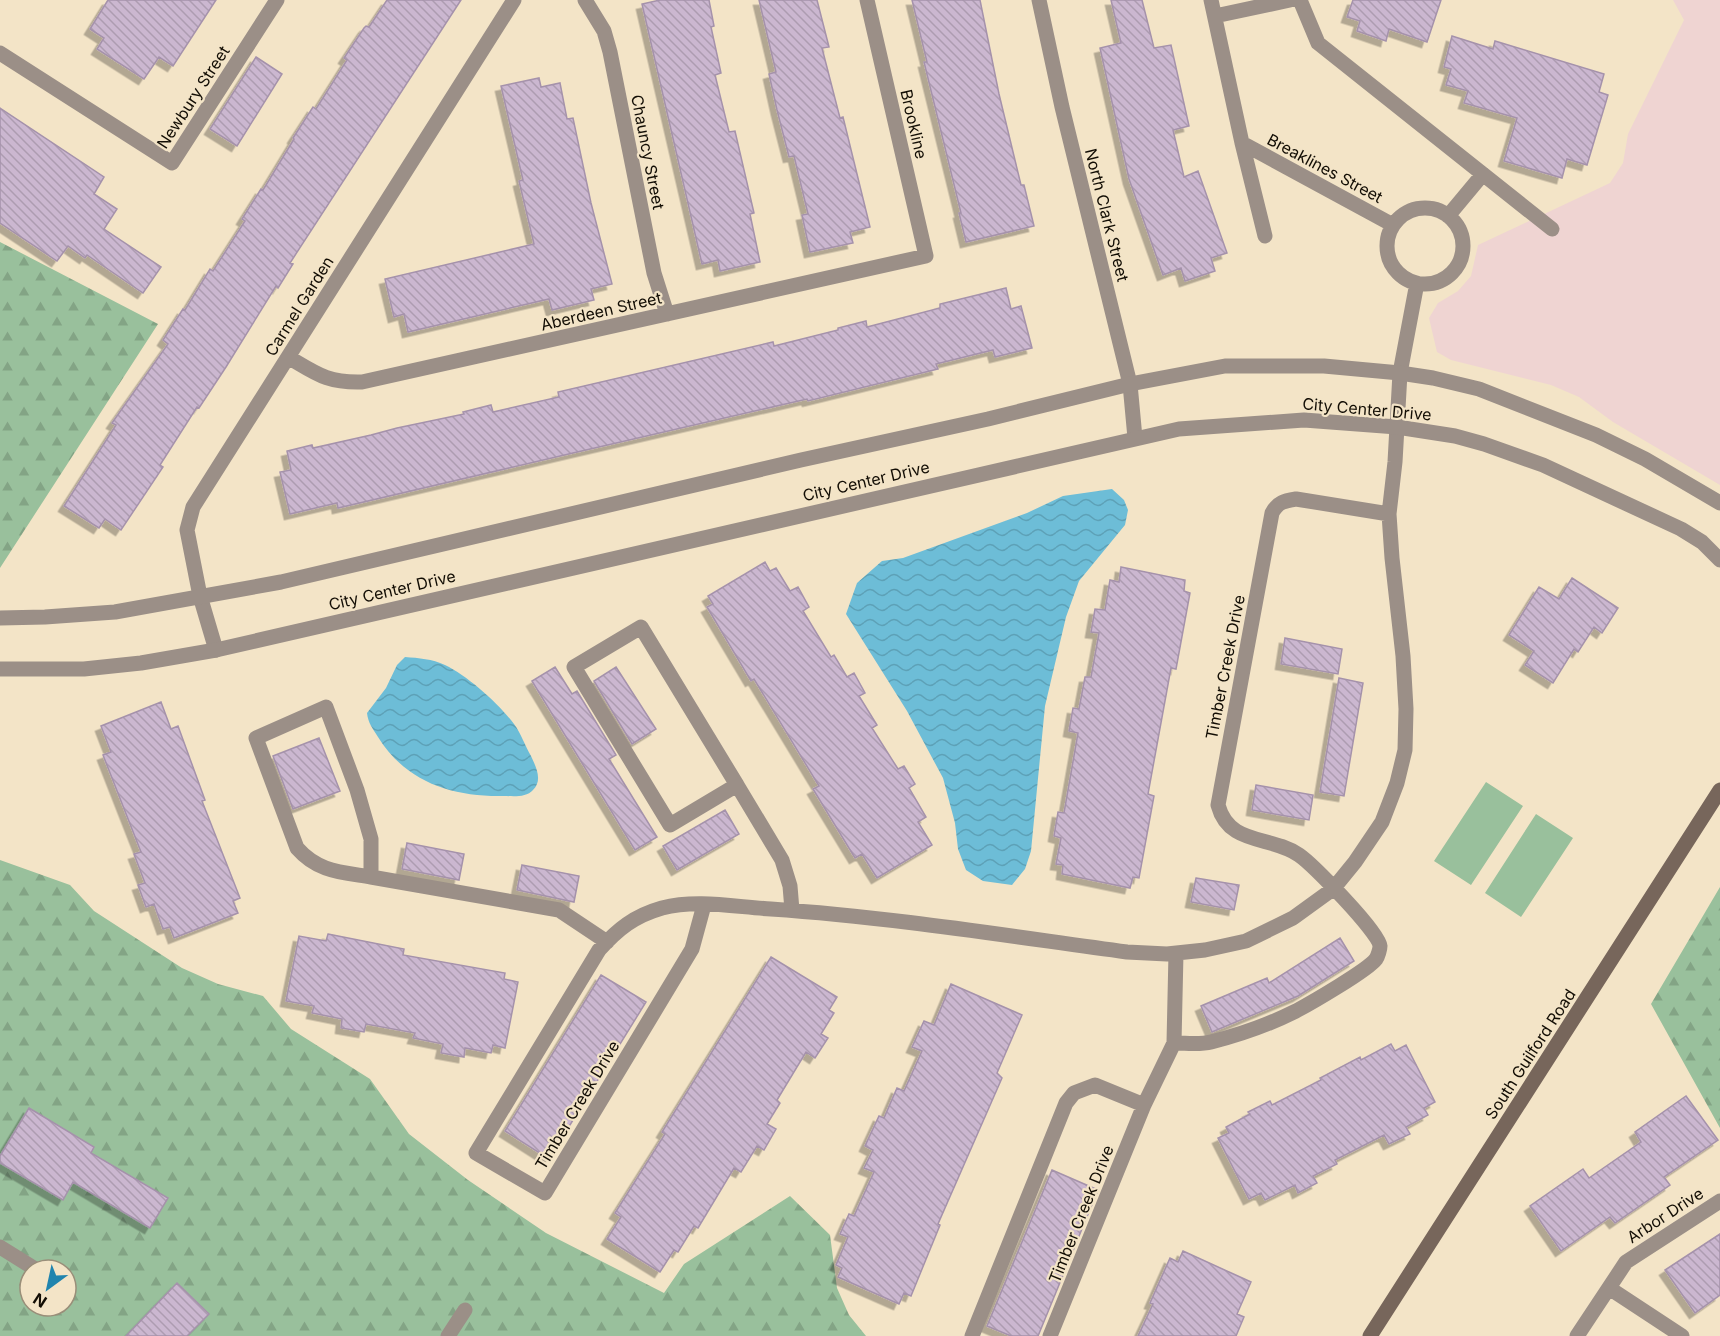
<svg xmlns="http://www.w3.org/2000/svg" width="1720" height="1336" font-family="Inter,sans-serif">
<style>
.commercial{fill:#efd4d2}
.forest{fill:url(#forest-firs);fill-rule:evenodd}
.garden{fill:#99c09c}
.water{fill:url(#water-waves)}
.building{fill:url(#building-back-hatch);stroke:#a592ab;stroke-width:1.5;filter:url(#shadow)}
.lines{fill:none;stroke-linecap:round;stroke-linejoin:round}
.minor{stroke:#9b8f87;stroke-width:15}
.tertiary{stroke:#9b8f87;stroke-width:15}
.secondary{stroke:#77665b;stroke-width:15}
.labels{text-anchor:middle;stroke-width:4.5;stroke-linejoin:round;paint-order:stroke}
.street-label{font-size:16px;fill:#120d04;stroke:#f3e4c7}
</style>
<defs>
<pattern id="forest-firs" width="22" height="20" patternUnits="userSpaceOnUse" patternTransform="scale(1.5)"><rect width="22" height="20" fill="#99c09c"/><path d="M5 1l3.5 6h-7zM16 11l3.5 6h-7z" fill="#83a485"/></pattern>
<pattern id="water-waves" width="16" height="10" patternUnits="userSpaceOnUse" patternTransform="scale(1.5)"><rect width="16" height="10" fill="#6dbdd7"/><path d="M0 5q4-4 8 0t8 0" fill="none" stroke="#5da1b7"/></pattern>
<pattern id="building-back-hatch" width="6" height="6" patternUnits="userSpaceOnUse" patternTransform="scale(1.5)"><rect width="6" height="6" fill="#cbb7d0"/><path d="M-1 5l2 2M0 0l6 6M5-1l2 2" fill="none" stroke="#ad9cb1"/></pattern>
<filter id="shadow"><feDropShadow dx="-5.5" dy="5.5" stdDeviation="0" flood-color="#0004"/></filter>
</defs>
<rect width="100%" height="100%" fill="#f3e4c7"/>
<path class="commercial" d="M1673 0H1720V485L1613 422 1579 397 1551 385 1451 360 1437 352 1429 318 1438 303 1458 291 1471 276 1478 245 1610 183 1623 163 1628 134 1684 20Z"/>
<path class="forest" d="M0 242 158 324 0 568Z
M0 860 70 885 94 911 182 968 218 984 263 996 291 1029 370 1079 409 1134 468 1180 546 1233 664 1293 684 1264 790 1196 830 1235 837 1288 849 1315 866 1336H0ZM30 1270H66V1306H30Z
M1720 887V1128L1651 1004Z"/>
<path class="garden" d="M1486 782 1523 806 1471 885 1434 861Z
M1536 814 1573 838 1521 917 1485 893Z"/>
<path class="water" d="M1112 489 1124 500 1128 510 1125 525 1079 581 1066 617 1045 706 1031 851 1025 869 1012 885 983 881 966 870 958 849 955 823 943 778 907 711 846 614 857 583 882 561 903 558 1027 513 1063 496Z
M405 657C419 658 432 659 445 665 468 676 499 704 514 724 521 733 525 746 531 756 536 767 543 780 533 790 526 798 513 796 503 796 452 797 406 782 378 737 373 729 368 723 367 713L386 688 397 665Z"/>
<path class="building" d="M108 0H216L173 66 159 57 144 79 97 49 104 38 90 29Z
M387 0H461L290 263 293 264 278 288 276 286 226 367 199 408 197 407 160 465 163 467 121 530 105 519 99 528 64 506 116 425 112 423 168 344 163 340 183 309 185 310 210 269 213 271 245 221 242 219 261 189 263 190 294 139 293 138 313 107 316 109 347 60 344 58 364 28 366 26 369 27Z
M660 0H709L714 26 711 27 721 73 715 75 729 132 735 131 754 213 750 214 760 262 720 271 718 260 702 264 642 4Z
M759 0H817L829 47 822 48 840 118 843 117 870 227 850 232 853 243 810 252 802 215 808 214 794 156 789 157 777 110 769 74 776 72Z
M912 0H980L999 94 1021 185H1024L1034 226 966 242 959 213H961L924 62H927Z
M1111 0H1142L1154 48 1171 45 1189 126 1173 130 1184 177 1198 171 1227 253 1211 258 1215 271 1185 281 1181 268 1163 275 1129 179 1100 48 1121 43Z
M1353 0H1441L1427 42 1389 29 1386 41 1357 31 1360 21 1347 17Z
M1452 36 1493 49 1495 41 1604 74 1599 92 1608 95 1587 165 1567 159 1562 178 1504 161 1517 118 1464 103 1468 91 1446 85 1451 69 1444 67Z
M256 57 282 74 237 146 210 129Z
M539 78 541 87 560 83 567 119 573 118 591 203 612 284 591 289 594 300 552 310 549 299 408 332 404 314 394 317 385 279 534 244 519 181 523 180 501 86Z
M0 108 104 177 94 194 117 209 104 229 161 267 143 293 87 255 85 258 68 246 57 261 0 223Z
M1006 288 1011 309 1021 306 1032 348 995 357 993 350 936 364 938 369 808 401 807 399 573 453 338 508 337 503 290 514 280 472 291 470 287 451 312 445 313 448 371 435 397 428 464 414 463 412 491 405 493 412 559 397 558 392 773 342 774 346 838 330V328L866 321 867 327 940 308V304Z
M765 562 770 571 776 568 790 591 798 587 809 607 803 611 831 657 834 655 847 677 854 673 865 693 859 696 877 725 872 728 898 769 904 766 915 784 909 788 926 817 918 822 932 845 877 878 862 854 855 858 813 789 819 786 754 679 751 681 707 607 713 604 708 596Z
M1121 567 1185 580 1184 591 1190 593 1176 669 1171 668 1148 794 1154 796 1139 878 1133 877 1130 888 1062 874 1063 865 1056 864 1061 838 1054 836 1058 812 1064 813 1078 733 1069 731 1073 708 1079 709 1085 677H1091L1099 633 1091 632 1095 609 1105 610 1110 580 1119 582Z
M1572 578 1618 608 1602 633 1594 627 1578 652 1574 649 1553 683 1525 665 1534 651 1509 635 1539 587 1559 599Z
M1285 638 1342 649 1338 674 1281 664Z
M555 667 572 694 577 691 616 755 609 759 657 837 635 850 532 681Z
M616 667 656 729 632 744 594 681Z
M1339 678 1363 683 1344 796 1320 792Z
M161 702 171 729 178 726 205 800 202 801 240 898 233 901 238 913 174 938 170 927 163 929 154 904 146 907 138 885 145 883 134 854 141 852 103 755 111 752 101 726Z
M319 738 340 791 293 809 273 756Z
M1256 785 1313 795 1309 820 1252 810Z
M725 810 739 834 677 870 663 846Z
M407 843 464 854 459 880 402 869Z
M522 865 579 876 574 902 517 890Z
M1196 878 1239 885 1234 910 1191 902Z
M328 934 404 949 403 955 505 973 504 979 518 982 505 1048 493 1045 491 1053 465 1048 464 1057 441 1053 443 1044 413 1038 415 1033 366 1024 364 1032 341 1028 342 1019 312 1013 314 1006 286 1001 299 936 326 941Z
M1340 938 1354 961 1298 996 1212 1032 1201 1006 1267 978 1269 983Z
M771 957 837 997 829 1010 834 1013 821 1034 828 1038 815 1058 806 1052 777 1100 780 1103 767 1124 776 1129 764 1150 757 1146 741 1172 734 1168 698 1228 694 1226 678 1252 674 1250 660 1272 607 1239 621 1217 615 1213 665 1134 662 1132Z
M601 975 646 1002 549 1159 505 1131Z
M951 984 1022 1015 997 1073 1002 1078 938 1224 940 1225 911 1296 904 1293 899 1304 838 1277 842 1268 836 1265 848 1237 840 1234 849 1214 854 1216 874 1172 864 1168 873 1150 865 1146 879 1116 884 1118 897 1088 904 1091 922 1051 912 1047 924 1021 934 1025Z
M1391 1044 1395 1051 1406 1045 1435 1102 1424 1108 1428 1115 1406 1127 1410 1134 1389 1144 1384 1135 1335 1160 1337 1164 1313 1176 1317 1183 1298 1193 1295 1185 1265 1200 1261 1193 1249 1199 1218 1138 1229 1133 1226 1127 1250 1114 1248 1112 1270 1101 1272 1105 1321 1080 1320 1078 1360 1057 1361 1060Z
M1686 1096 1718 1140 1664 1177 1670 1185 1615 1223 1610 1217 1561 1251 1530 1206 1583 1169 1589 1178 1641 1142 1635 1132Z
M29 1108 94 1147 91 1153 168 1198 150 1228 73 1182 63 1200 0 1163V1156Z
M1052 1170 1098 1190 1038 1336H1011L987 1326Z
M1720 1234V1295L1695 1313 1665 1270Z
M1183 1251 1251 1282 1237 1314 1244 1317 1236 1336H1138L1153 1304 1150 1303 1170 1258 1178 1262Z
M177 1283 209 1314 187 1336H126Z"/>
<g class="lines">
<path class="minor" d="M585 0 604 31 610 52 654 273 667 314
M1039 0 1062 107 1130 384 1135 438
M1211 0 1242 143 1393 225
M1300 0 1318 43 1552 229
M1215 16 1290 0
M0 53 172 163 277 0
M1242 143 1265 236
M1387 246a38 38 0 1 1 76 0a38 38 0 1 1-76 0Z
M1448 216 1483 174
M288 357C317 374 327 383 362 382L926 256 867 0
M641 627 737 785 670 825 574 667Z
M216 650 200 596 187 530 193 507 514 0
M326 707 357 790 371 839V877C341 872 318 872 297 848L256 738Z
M737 785 782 860 790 886 792 910
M371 877 559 910 607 942
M704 905 692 949 545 1193 476 1153 599 950C618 929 634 916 662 908 697 899 735 907 771 909 890 917 1008 936 1127 952L1167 954 1205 950 1246 941 1293 918 1333 889 1355 862 1382 822 1397 783 1405 750 1406 709 1403 656 1392 558 1389 514 1395 462 1400 373 1417 283
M1174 1043C1186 1043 1200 1045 1211 1042 1239 1035 1270 1024 1296 1011 1311 1003 1368 970 1376 959 1378 956 1380 949 1380 946 1379 932 1312 864 1299 855 1270 835 1229 846 1218 805L1272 513C1278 502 1284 501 1296 499L1389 514
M1144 1105 1174 1043 1176 953
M0 1247 37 1270
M1609 1288 1682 1336
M448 1336 465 1310
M972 1336 1066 1103 1074 1093 1095 1085 1144 1105 1050 1336
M1577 1336 1626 1262 1720 1201"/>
<path class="tertiary" d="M0 618 45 617 115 612 281 582 801 460 988 419 1130 384 1225 366H1324L1400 373 1433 378 1479 389 1596 435 1645 459 1720 503
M0 669H84L141 663 216 650 1179 429 1304 420 1397 427 1455 436 1484 444 1543 465 1681 529 1702 542 1720 560"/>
<path class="secondary" d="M1370 1336 1720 790"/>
</g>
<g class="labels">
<g class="street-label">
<text transform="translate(193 97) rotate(-57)" y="6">Newbury Street</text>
<text transform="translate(914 124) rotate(77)" y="6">Brookline</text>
<text transform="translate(648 152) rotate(79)" y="6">Chauncy Street</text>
<text transform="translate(1325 168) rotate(28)" y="6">Breaklines Street</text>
<text transform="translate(1107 215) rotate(76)" y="6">North Clark Street</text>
<text transform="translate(299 306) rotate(-58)" y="6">Carmel Garden</text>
<text transform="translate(601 311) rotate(-13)" y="6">Aberdeen Street</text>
<text transform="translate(1367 409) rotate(5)" y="6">City Center Drive</text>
<text transform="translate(866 481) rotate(-13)" y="6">City Center Drive</text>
<text transform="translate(392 590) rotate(-13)" y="6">City Center Drive</text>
<text transform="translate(1225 667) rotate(-79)" y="6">Timber Creek Drive</text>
<text transform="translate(1530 1054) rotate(-57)" y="6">South Guilford Road</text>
<text transform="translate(577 1105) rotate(-59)" y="6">Timber Creek Drive</text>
<text transform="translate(1081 1214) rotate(-68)" y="6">Timber Creek Drive</text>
<text transform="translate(1665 1215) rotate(-33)" y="6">Arbor Drive</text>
</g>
</g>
<g transform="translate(48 1288) rotate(213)"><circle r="28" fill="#f3e4c7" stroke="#998e79" stroke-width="1.5"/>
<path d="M0-4.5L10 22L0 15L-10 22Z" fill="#2084ae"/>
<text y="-9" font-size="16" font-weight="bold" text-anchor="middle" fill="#120d04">N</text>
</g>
</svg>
